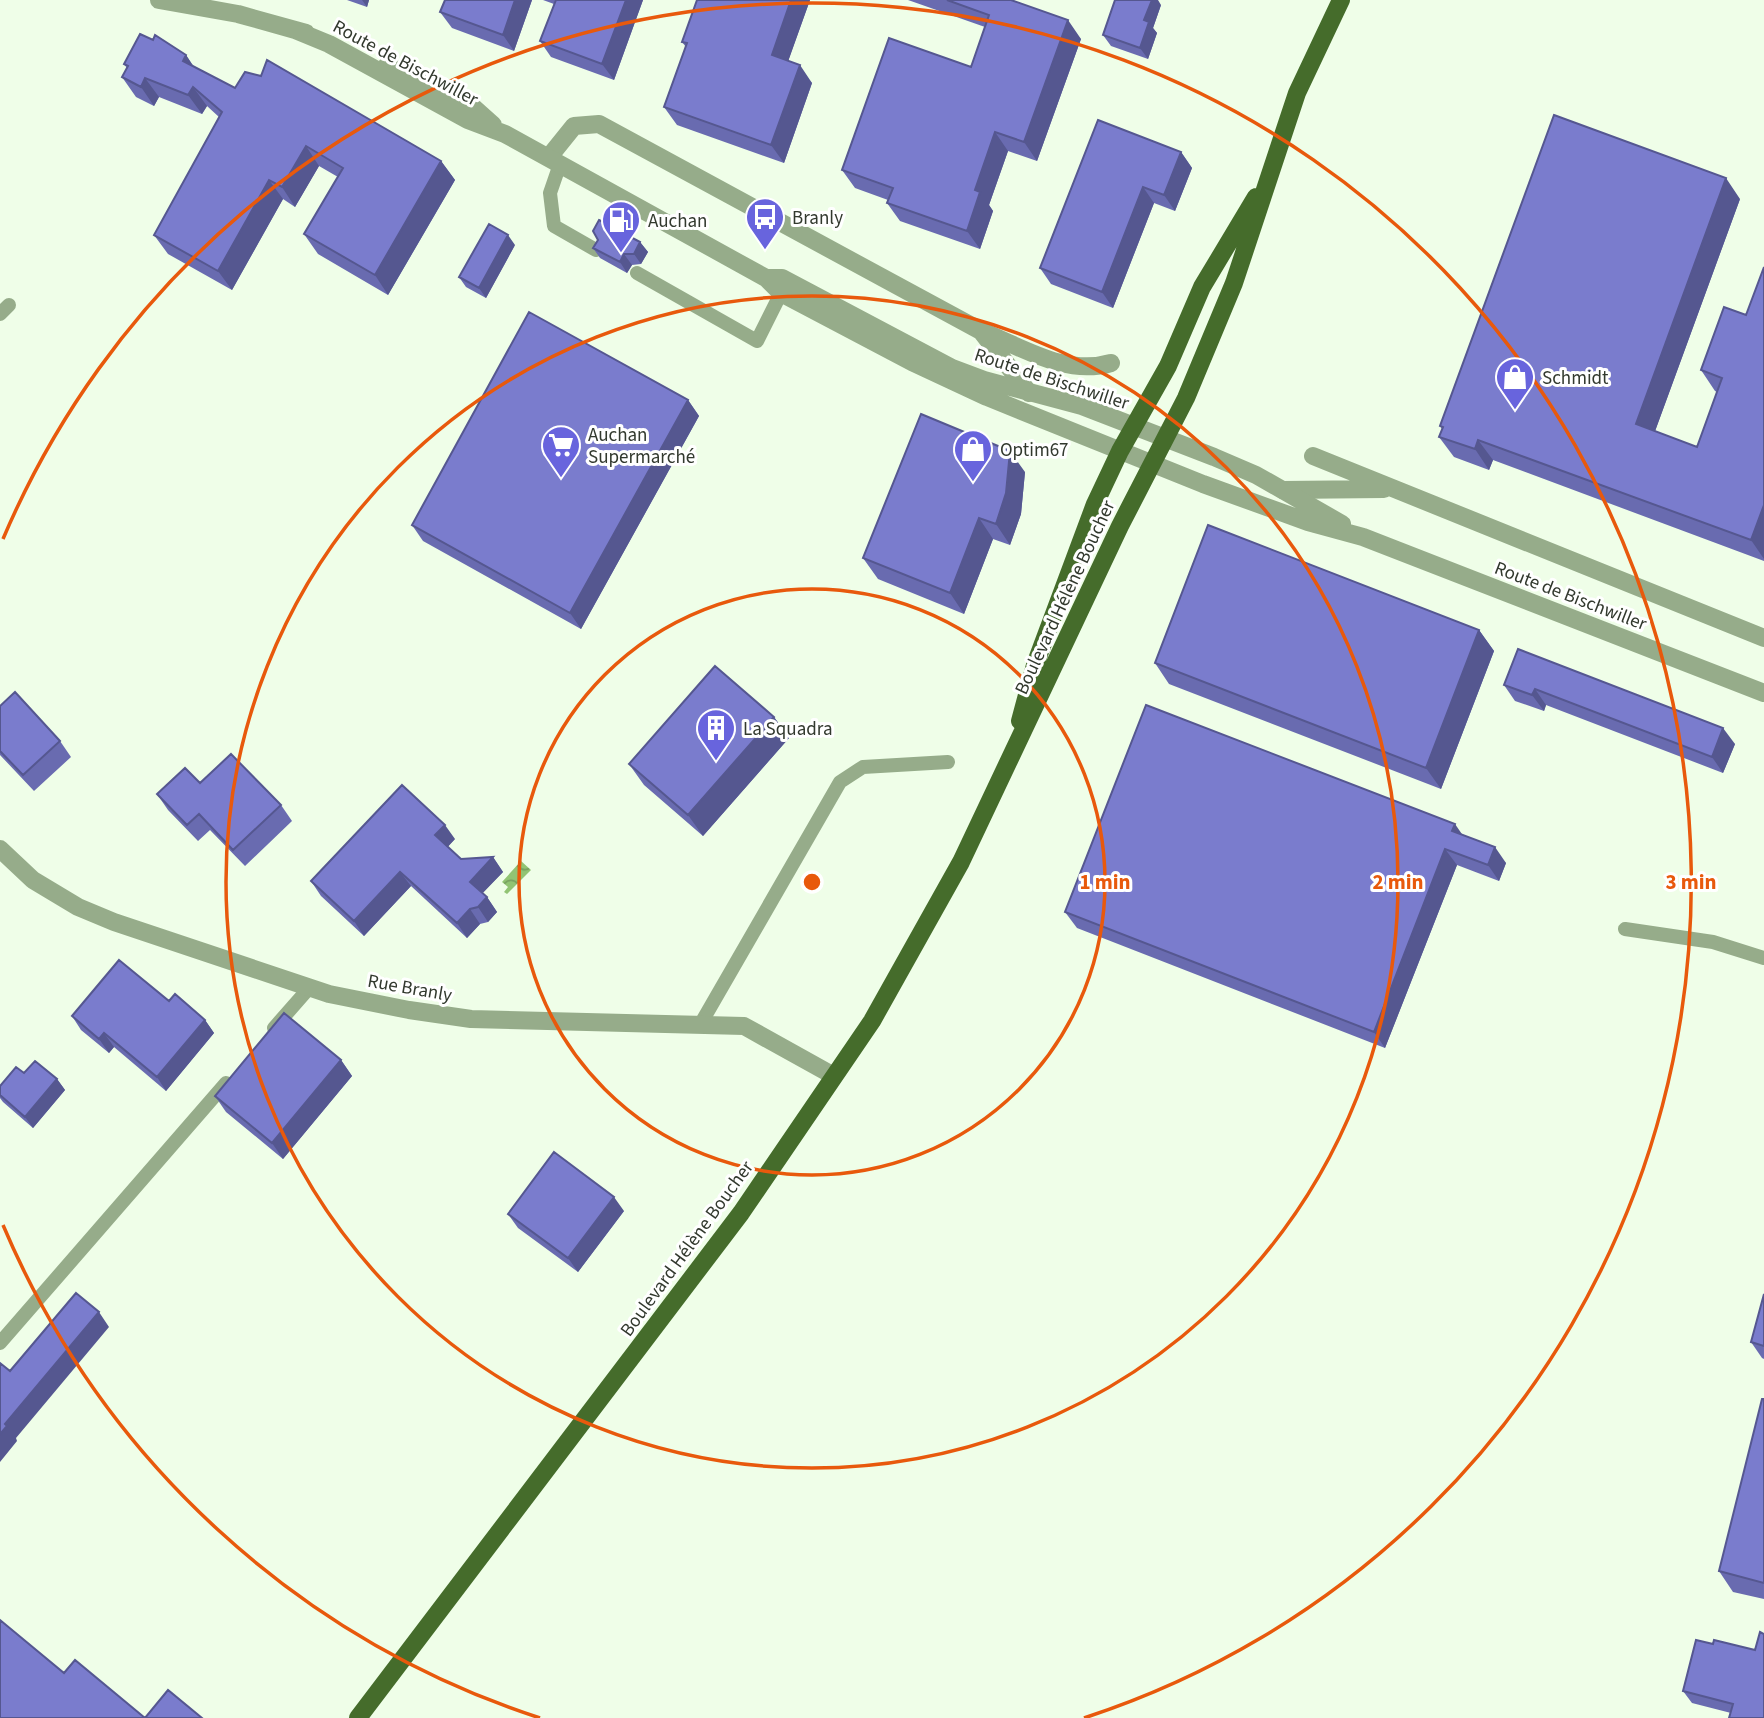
<svg xmlns="http://www.w3.org/2000/svg" width="1764" height="1718" font-family="'Source Sans 3',sans-serif">
<style>
.water{fill:url(#water-waves)}
.lines{fill:none;stroke-linecap:round;stroke-linejoin:round}
.service{stroke:#96ac8a;stroke-width:14}
.minor{stroke:#96ac8a;stroke-width:18}
.tertiary{stroke:#96ac8a;stroke-width:18}
.primary{stroke:#456c2b;stroke-width:18}
.wall{fill:#696bb0}
.shaded-wall{fill:#555790}
.building{fill:#7a7ccd;stroke:#555790;stroke-width:2}
.ring{fill:none;stroke:#e8590c;stroke-width:3.5}
.labels{text-anchor:middle;stroke-width:6;stroke-linejoin:round;paint-order:stroke}
.street-label{font-size:19px;fill:#32392e;stroke:#fff}
.poi-label{font-size:19px;fill:#32392e;stroke:#fff;text-anchor:start}
.centre{fill:#e8590c;stroke:#fff;stroke-width:3.5}
.ring-label{font-size:21px;text-anchor:middle;font-weight:bold;fill:#e8590c;stroke:#fff;stroke-width:6;stroke-linejoin:round;paint-order:stroke}
</style>
<defs>
<pattern id="water-waves" width="16" height="10" patternUnits="userSpaceOnUse" patternTransform="scale(1.75)"><rect width="16" height="10" fill="#91c473"/><path d="M0 5q4-4 8 0t8 0" fill="none" stroke="#77a05f"/></pattern>
</defs>
<rect width="100%" height="100%" fill="#effee8"/>
<path class="water" d="M521 861 531 870 507 894 504 892 508 887 502 882Z"/>
<g class="lines">
<path class="service" d="M560 164 550 193 554 226 596 250
M637 273 757 341 781 293 782 283
M0 314 9 305
M1625 929 1713 942 1764 958
M700 1025 840 782 863 767 948 762
M274 1028 310 987
M0 1343 226 1083"/>
<path class="minor" d="M549 157 574 126 599 124 981 331 1029 393
M984 332C1025 349 1067 376 1111 363
M1313 456 1764 638
M1283 490 1384 489
M0 849 33 880 78 907 114 922 329 994 409 1010 471 1019 744 1026 834 1076"/>
<path class="tertiary" d="M159 0 238 14 306 33
M295 30 329 44 468 120 505 134 766 278 781 293 912 362 987 397 1203 484 1308 522 1363 537 1764 693
M387 65 474 108 493 125
M766 278H782L952 368 984 380 1082 406 1214 457 1256 475 1342 524"/>
<path class="primary" d="M1020 721 1035 665 1095 504 1120 451 1168 366 1202 287 1256 197
M358 1718 741 1213 872 1021 961 862 1120 526 1186 398 1234 283 1297 93 1341 0"/>
</g>
<path class="wall" d="M347 0H369L367 7Z
M445 0H532L514 51 452 28 440 12Z
M543 0H643L614 80 551 57 540 41 554 4Z
M810 0 788 61 812 83 784 163 677 125 664 107 686 47 682 42Z
M908 0H1014V1L1081 39 1037 161 1008 151 989 205 993 211 980 249 900 221 887 203 888 200 855 188 842 170 971 67 985 27Z
M1161 5 1153 28 1157 33 1148 59 1111 46 1103 35Z
M153 40 186 55 194 67 235 88 441 161 455 180 388 295 318 254 304 234 338 177 319 166 295 207 283 199 232 290 168 254 154 235 219 117 207 106 202 114 159 97 154 106 136 97 122 77 127 68 124 64Z
M1181 152 1192 168 1175 211 1154 203 1113 308 1051 284 1040 268Z
M1740 199 1655 431 1697 447 1717 392 1715 391 1701 370 1746 315 1764 267V561L1493 460 1489 470 1454 457 1439 437 1442 429 1440 426Z
M640 242 648 252 641 264 632 265 627 273 600 258 593 248Z
M515 245 486 298 466 287 459 277Z
M688 400 699 416 581 629 423 541 412 525Z
M1025 472 1021 514 1010 545 993 539 964 614 878 579 863 558Z
M1479 630 1494 651 1441 789 1169 684 1155 663Z
M1518 649 1735 744 1723 773 1546 705 1544 711 1515 701 1504 685Z
M0 706 60 741 71 757 34 791 0 755Z
M774 717 789 738 703 836 644 785 629 764Z
M200 783 281 805 292 821 245 866 210 830 198 841 168 810 157 794Z
M1462 834 1506 863 1499 881 1457 865 1385 1048 1077 928 1065 912Z
M455 839 447 847 461 859 493 857 503 872 482 893 487 897 497 912 488 922 480 924 467 938 411 886 364 936 321 896 311 881Z
M169 1001 205 1020 214 1033 166 1091 114 1047 109 1053 81 1030 72 1016Z
M341 1060 352 1076 283 1159 226 1112 215 1096Z
M24 1073 57 1079 65 1090 33 1128 3 1102 0 1098V1086Z
M624 1211 578 1272 518 1228 508 1214Z
M1764 1294V1359L1762 1358 1751 1342Z
M1764 1399V1599L1733 1592 1719 1571Z
M1764 1634 1731 1713 1692 1703 1683 1691 1713 1644 1755 1650Z"/>
<path class="shaded-wall" d="M362 0H369L367 7Z
M515 0H532L514 51 503 35Z
M626 0H643L614 80 602 64Z
M791 0H810L784 73 772 55Z
M1152 0H1158L1161 5 1153 28 1157 33 1148 59 1140 48 1144 20Z
M1068 20 1081 39 1037 161 1024 142Z
M186 55 199 75 183 61Z
M800 65 812 83 784 163 771 145Z
M145 78 159 97 154 106 141 87Z
M193 87 207 106 202 114 188 95Z
M995 132 1008 151 989 205 993 211 980 249 967 231 975 190Z
M306 146 319 166 295 207 282 187Z
M1181 152 1192 168 1175 211 1164 195Z
M441 161 455 180 388 295 375 275Z
M1726 178 1740 199 1650 445 1636 424Z
M269 180 283 199 232 290 218 271Z
M1143 187 1154 203 1113 308 1102 292Z
M508 235 515 245 486 298 479 288Z
M640 242 648 252 641 264 634 254Z
M624 254 632 265 627 273 620 262Z
M688 400 699 416 581 629 570 613Z
M1478 440 1493 460 1489 470 1475 449Z
M1010 451 1025 472 1021 514 1010 545 996 524Z
M1764 505V559L1751 540Z
M979 518 993 539 964 614 950 593Z
M1479 630 1494 651 1441 789 1426 768Z
M1535 689 1546 705 1544 711 1532 695Z
M774 717 789 738 703 836 688 815Z
M1723 728 1735 744 1723 773 1712 757Z
M1455 824 1466 840 1452 831Z
M445 825 455 839 445 850 435 835Z
M1495 847 1506 863 1499 881 1488 865Z
M1445 849 1457 865 1385 1048 1374 1032Z
M493 857 503 872 480 896 470 882Z
M400 872 411 886 364 936 354 921Z
M487 897 497 912 488 922 478 907Z
M470 909 480 924 467 938 457 923Z
M205 1020 214 1033 166 1091 157 1077Z
M104 1033 114 1047 109 1053 99 1039Z
M341 1060 352 1076 283 1159 272 1143Z
M57 1079 65 1090 33 1128 25 1117Z
M614 1197 624 1211 578 1272 568 1258Z
M99 1312 109 1327 16 1438 17 1441 0 1462V1434L5 1424Z"/>
<path class="building" d="M445 0H515L503 35 440 12Z
M556 0H626L602 64 540 41Z
M697 0H791L772 55 800 65 771 145 664 107 687 43 682 42Z
M947 0H1011L1068 20 1024 142 995 132 975 190 980 192 967 231 887 203 893 188 842 170 889 38 971 67 989 15Z
M1115 0H1152L1144 20 1149 22 1140 48 1103 35Z
M140 34 153 40 155 35 186 55 183 61 235 88 245 72 261 76 267 60 441 161 375 275 304 234 343 168 306 146 282 187 269 180 218 271 154 235 222 112 193 87 188 95 145 78 141 87 122 77 128 66 124 64Z
M1554 115 1726 178 1636 424 1697 447 1722 378 1701 370 1724 307 1746 315 1764 267V505L1751 540 1478 440 1475 449 1439 437 1443 427 1440 426Z
M1098 120 1181 152 1164 195 1143 187 1102 292 1040 268Z
M599 220 640 242 634 254H624L620 262 593 248 598 240 593 231Z
M489 224 508 235 479 288 459 277Z
M529 312 688 400 570 613 412 525Z
M921 414 1010 451 1006 493 996 524 979 518 950 593 863 558Z
M1208 525 1479 630 1426 768 1155 663Z
M1518 649 1723 728 1712 757 1535 689 1532 695 1504 685Z
M715 666 774 717 688 815 629 764Z
M15 692 60 741 23 775 0 751V706Z
M1146 705 1455 824 1452 831 1495 847 1488 865 1445 849 1374 1032 1065 912Z
M231 754 281 805 233 850 199 814 187 825 157 794 185 768 200 783Z
M402 785 445 825 435 835 461 859 493 857 470 882 487 897 478 907 470 909 457 923 400 872 354 921 311 881Z
M119 960 169 1001 175 994 205 1020 157 1077 104 1033 99 1039 72 1016Z
M284 1013 341 1060 272 1143 215 1096Z
M35 1061 57 1079 25 1117 0 1095V1086L16 1067 24 1073Z
M554 1152 614 1197 568 1258 508 1214Z
M76 1293 99 1312 5 1424 7 1426 0 1434V1363L10 1371Z
M1764 1294V1346L1751 1342Z
M1762 1399H1764V1583L1719 1571Z
M0 1620 64 1673 75 1660 145 1718 168 1690 202 1718H0Z
M1760 1632 1764 1634V1718H1729L1733 1704 1683 1691 1696 1640 1713 1644 1714 1640 1755 1650Z"/>
<g class="ring">
<circle cx="812" cy="882" r="293"/>
<circle cx="812" cy="882" r="586"/>
<path d="M540 1718A879 879 0 0 1 3 1225M3 539A879 879 0 1 1 1084 1718"/>
</g>
<defs>
<symbol id="bus-pin" viewBox="-11 -11 22 30"><path d="M0 17L-7.5 6A9.5 9.5 0 1 1 7.5 6Z" fill="#6864dd" stroke="#fff"/><path d="M-5-6H5V4H4V6H2V4H-2V6H-4V4H-5ZM-3.5-4V0h7V-4ZM-3.5 1.2v1.5H-2V1.2ZM2 1.2v1.5H3.5V1.2Z" fill="#fff"/></symbol>
<symbol id="fuel-pin" viewBox="-11 -11 22 30"><path d="M0 17L-7.5 6A9.5 9.5 0 1 1 7.5 6Z" fill="#6864dd" stroke="#fff"/><path d="M-5.5-6h7V0h2V4h1.3V-2.5L3-4.5l.8-.8L6-3V5H2.5V1h-1V6h-7ZM-4.2-4.7v3.2H.2V-4.7Z" fill="#fff"/></symbol>
<symbol id="shop-pin" viewBox="-11 -11 22 30"><path d="M0 17L-7.5 6A9.5 9.5 0 1 1 7.5 6Z" fill="#6864dd" stroke="#fff"/><path d="M-5-2.5h2.3a2.7 3.5 0 0 1 5.4 0H5L5.5 6h-11ZM-1.5-2.5h3a1.5 2.3 0 0 0-3 0Z" fill="#fff"/></symbol>
<symbol id="supermarket-pin" viewBox="-11 -11 22 30"><path d="M0 17L-7.5 6A9.5 9.5 0 1 1 7.5 6Z" fill="#6864dd" stroke="#fff"/><path d="M-6-5.5h2.5l.6 2H6L4.5 2H-2.5L-4.4-4H-6ZM-1.5 3.2a1.3 1.3 0 1 0 .1 0ZM3 3.2a1.3 1.3 0 1 0 .1 0Z" fill="#fff"/></symbol>
<symbol id="building-pin" viewBox="-11 -11 22 30"><path d="M0 17L-7.5 6A9.5 9.5 0 1 1 7.5 6Z" fill="#6864dd" stroke="#fff"/><path d="M-4-6H4V6H1V3H-1V6H-4ZM-2.5-4.3h1.7v1.8h-1.7ZM.8-4.3h1.7v1.8H.8ZM-2.5-1h1.7V.8h-1.7ZM.8-1h1.7V.8H.8Z" fill="#fff"/></symbol>
</defs>
<g fill-rule="evenodd">
<use href="#bus-pin" x="743" y="195" width="44" height="60"/>
<use href="#fuel-pin" x="599" y="198" width="44" height="60"/>
<use href="#shop-pin" x="1493" y="355" width="44" height="60"/>
<use href="#supermarket-pin" x="539" y="423" width="44" height="60"/>
<use href="#shop-pin" x="951" y="427" width="44" height="60"/>
<use href="#building-pin" x="694" y="706" width="44" height="60"/>
</g>
<g class="labels">
<g class="street-label">
<text transform="translate(406 62) rotate(28)" y="7">Route de Bischwiller</text>
<text transform="translate(1052 378) rotate(18)" y="7">Route de Bischwiller</text>
<text transform="translate(1571 595) rotate(21)" y="7">Route de Bischwiller</text>
<text transform="translate(1064 597) rotate(-65)" y="7">Boulevard Hélène Boucher</text>
<text transform="translate(410 987) rotate(10)" y="7">Rue Branly</text>
<text transform="translate(686 1248) rotate(-54)" y="7">Boulevard Hélène Boucher</text>
</g>
<g class="poi-label">
<text x="792" y="224">Branly</text>
<text x="648" y="227">Auchan</text>
<text x="1542" y="384">Schmidt</text>
<text x="588" y="441">Auchan<tspan x="588" dy="22">Supermarché</tspan></text>
<text x="1000" y="456">Optim67</text>
<text x="743" y="735">La Squadra</text>
</g>
</g>
<circle cx="812" cy="882" r="10" class="centre"/>
<g class="ring-label">
<text x="1105" y="889">1 min</text>
<text x="1398" y="889">2 min</text>
<text x="1691" y="889">3 min</text>
</g>
</svg>
